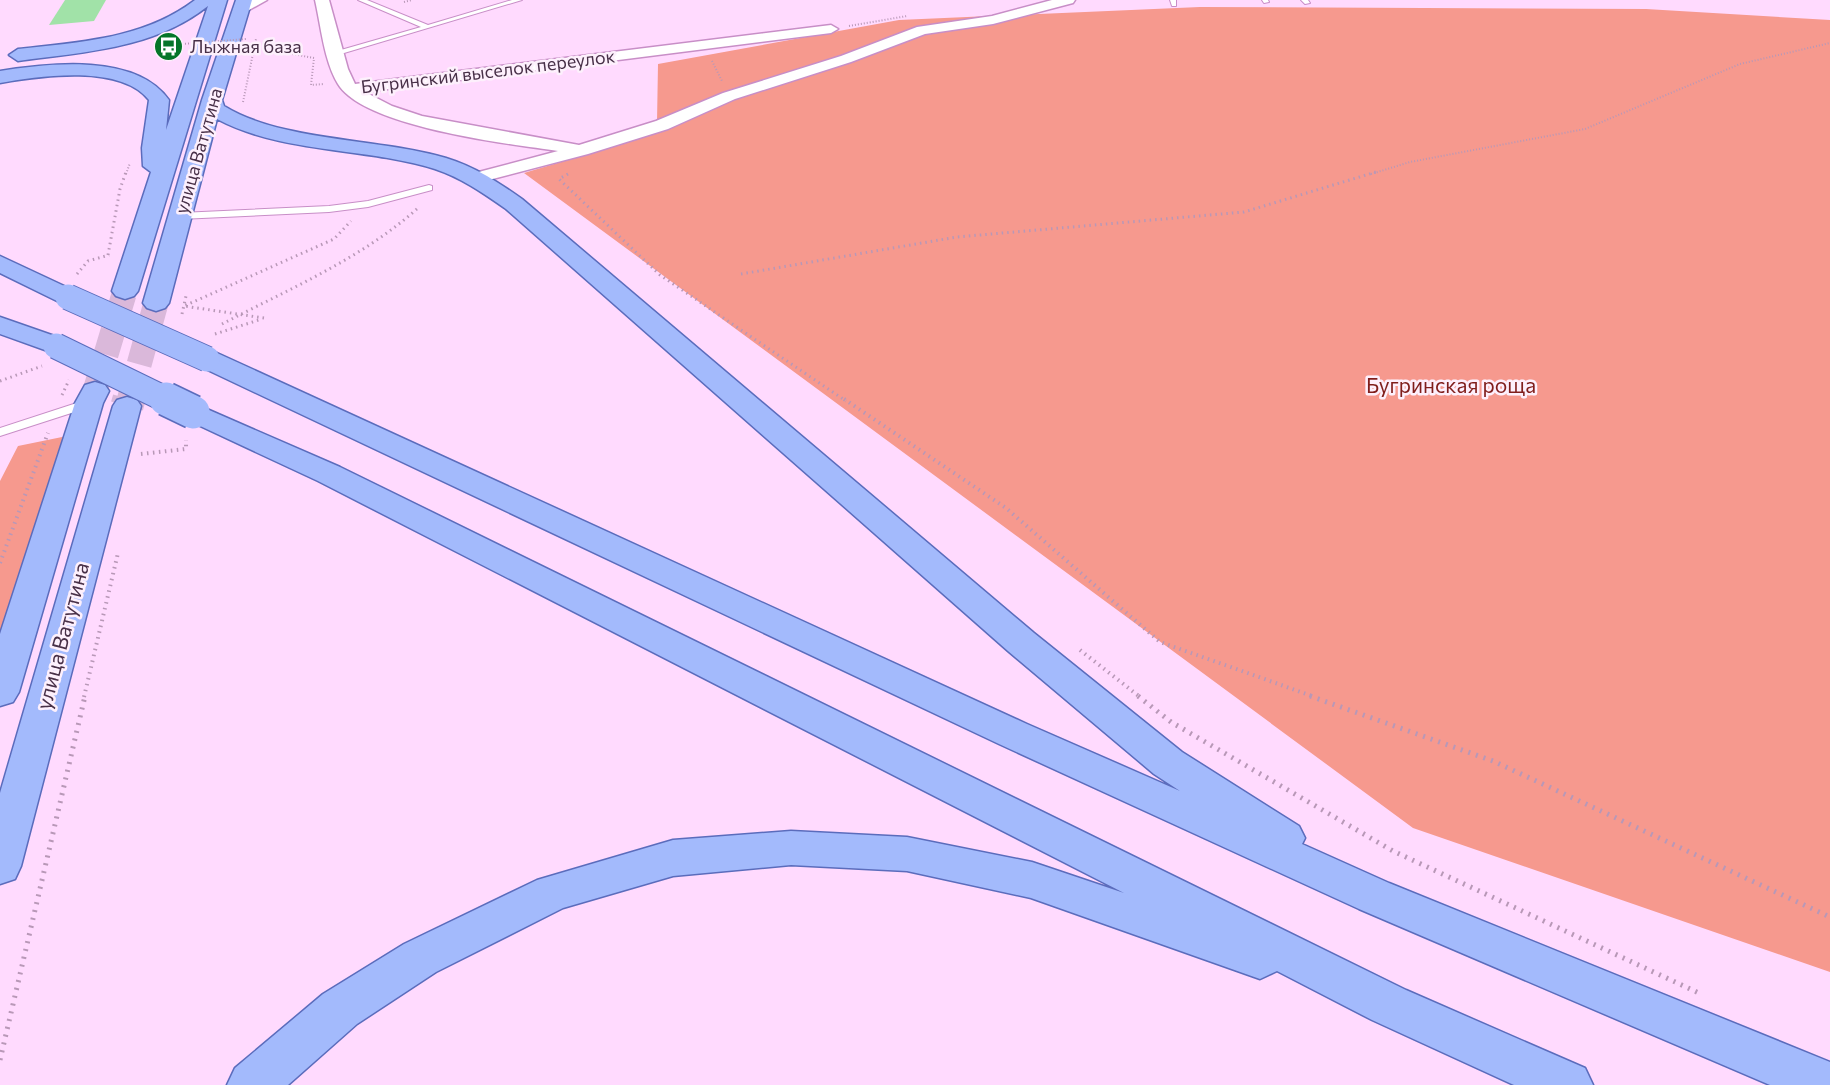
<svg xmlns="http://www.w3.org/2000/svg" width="1830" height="1085" font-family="Commissioner,sans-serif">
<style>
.green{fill:#f6998e}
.building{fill:#a1e2a8}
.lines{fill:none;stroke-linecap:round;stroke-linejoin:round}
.primary-tunnel-far1{stroke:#dab8da;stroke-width:25;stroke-dasharray:25 13;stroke-linecap:butt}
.primary-tunnel{stroke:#dab8da;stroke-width:33;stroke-dasharray:33 16;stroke-linecap:butt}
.service-casing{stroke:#c88ec7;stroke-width:2}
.minor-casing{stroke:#c88ec7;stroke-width:3}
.primary-casing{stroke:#5b6cbc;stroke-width:3}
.path-far3{stroke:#b898b7;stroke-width:2;stroke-dasharray:1 2;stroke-linecap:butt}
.path-far2{stroke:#b898b7;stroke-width:3;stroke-dasharray:1.5 4;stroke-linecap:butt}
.path-far1{stroke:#b898b7;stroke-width:4;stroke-dasharray:1.5 4.5;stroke-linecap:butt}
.path{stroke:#b898b7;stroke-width:5;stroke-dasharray:2 6;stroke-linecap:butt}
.service{fill:#fff;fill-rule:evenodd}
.minor{fill:#fff;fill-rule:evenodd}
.primary{fill:#a3bafc;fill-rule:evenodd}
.primary-bridge-far1-casing{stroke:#5b6cbc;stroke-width:27;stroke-linecap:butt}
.primary-bridge-casing{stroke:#5b6cbc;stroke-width:36;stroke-linecap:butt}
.path-bridge{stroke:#b898b7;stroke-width:2;stroke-dasharray:1 2;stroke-linecap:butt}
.primary-bridge-far1{stroke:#a3bafc;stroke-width:25}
.primary-bridge{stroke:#a3bafc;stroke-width:33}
.labels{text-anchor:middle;stroke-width:5;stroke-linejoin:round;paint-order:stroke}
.far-poi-label{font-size:18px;fill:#483048;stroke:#fdf0fc;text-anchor:start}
.far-street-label{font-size:18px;fill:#483048;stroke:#fdf0fc}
.park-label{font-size:21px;fill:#801e1b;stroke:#fdf0fc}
.street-label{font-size:21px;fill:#483048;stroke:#fdf0fc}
</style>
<rect width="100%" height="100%" fill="#ffdafe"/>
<path class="green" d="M1200 7 1646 9 1830 20V972L1413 828 524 173 638 139 657 122 658 64 899 20Z
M67 436 0 632V481L18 446Z"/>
<path class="building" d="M65 0H106L94 21 49 25Z"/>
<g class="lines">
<path class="primary-tunnel-far1" d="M95 391 125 291
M129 401 156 303"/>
<path class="primary-tunnel" d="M127 406 129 399"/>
<defs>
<path id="service" d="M358 0H367L428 25 512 0H522L334 56V52L421 27Z
M1170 0H1176V6H1172Z
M1262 0H1268L1269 2 1264 3Z
M1301 0H1308L1310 3 1305 4Z
M429 185 432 186V190L368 207 329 212 180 219 175 216 180 213 329 206 368 201Z
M89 399 95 403 93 406 0 436V428Z"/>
<path id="minor" d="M248 0H267L249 10H239V4Z
M315 0H329L348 69 355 84 831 25 838 29 831 33 365 92 392 106 422 116 579 145 656 121 723 93 841 56 917 27 992 16 1052 0H1075L1073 3 993 24 925 34 851 62 735 99 668 129 588 154 477 183 468 178 471 174 558 151C509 144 364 127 338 84 324 61 321 26 315 0Z"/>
<path id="primary" d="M195 0H227L138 291 134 296 125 299 116 296 112 291 151 172 143 166 142 148 149 100C120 64 41 76 0 83V71C50 63 136 53 169 100L166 130 208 6C154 49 84 52 18 61L9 55 18 49C80 42 144 39 195 0Z
M236 0H252L222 100 224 106C282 142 379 138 446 158 475 167 498 182 522 199L1034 633 1182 752 1299 826 1305 838 1302 844 1389 883 1830 1062V1085H1770L1359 909 999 744 197 365 193 359 197 353 207 351 217 353 1027 724 1180 791 1154 774 1008 651 506 209C483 193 462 178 435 169 364 147 283 154 217 119L169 303 165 308 156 311 147 308 143 303 202 100Z
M0 256 77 292 81 297 77 302 68 305 59 302 0 273Z
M0 317 66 340 70 346 66 352 56 354 0 334Z
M95 382 105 385 109 391 103 403 19 692 13 702 0 706V634L75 403 85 385Z
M127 397 137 400 141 406 21 866 15 879 0 884V793L113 406 117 400Z
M193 403 340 467 1406 990 1585 1068 1593 1085H1514L1372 1020 1277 971 1260 979 1031 898 907 871 791 865 673 876 563 908 436 972 357 1024 288 1085H227L235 1068 323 994 404 944 537 880 673 840 791 831 907 837 1032 862 1124 893 318 481 183 418 178 412 183 406Z"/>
</defs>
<use href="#service" class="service-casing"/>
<use href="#minor" class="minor-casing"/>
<use href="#primary" class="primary-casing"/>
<path class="path-far3" d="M404 2 412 0
M849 26 907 16
M254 47 314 58 311 85 324 84
M712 61 722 81
M243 102 256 39
M126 174 130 163
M1371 174 1410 162 1585 129 1740 64 1830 43"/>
<path class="path-far2" d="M568 174 559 179 660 275 846 401
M108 255 120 189 126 172
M77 274 88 261 109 255
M741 274 957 237 1244 212 1376 172
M182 314 186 296
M264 318 184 306 334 239 351 221
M222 324C289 289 363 258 419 207
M215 334 262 319
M0 381 42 366
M62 395 69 380"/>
<path class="path-far1" d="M844 399 1006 508 1160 642 1315 697
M141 454 186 449V440
M0 563 48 433
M1080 650 1140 697
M84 697 118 553"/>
<path class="path" d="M1138 696 1171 722 1393 851 1701 994
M1310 696 1493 761 1830 917
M0 1060 85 696"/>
<use href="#service" class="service"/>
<use href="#minor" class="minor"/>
<use href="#primary" class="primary"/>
<defs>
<path id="primary-bridge-far1" d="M68 297 207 359
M56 346 169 401"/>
<path id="primary-bridge" d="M166 399 193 412"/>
</defs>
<use href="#primary-bridge-far1" class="primary-bridge-far1-casing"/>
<use href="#primary-bridge" class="primary-bridge-casing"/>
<path class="path-bridge" d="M182 44 246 39"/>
<use href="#primary-bridge-far1" class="primary-bridge-far1"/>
<use href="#primary-bridge" class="primary-bridge"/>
</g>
<defs>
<symbol id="bus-disc" viewBox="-11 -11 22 22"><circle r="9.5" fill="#057529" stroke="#fdf0fc"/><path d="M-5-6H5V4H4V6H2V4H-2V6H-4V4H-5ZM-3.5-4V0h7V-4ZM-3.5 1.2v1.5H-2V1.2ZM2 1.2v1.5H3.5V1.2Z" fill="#fff"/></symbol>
</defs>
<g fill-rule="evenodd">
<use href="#bus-disc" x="152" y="30" width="33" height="33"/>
</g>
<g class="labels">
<g class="far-poi-label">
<text x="190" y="53">Лыжная база</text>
</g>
<g class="far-street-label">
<text transform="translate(488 72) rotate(-7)" y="6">Бугринский выселок переулок</text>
<text transform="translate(199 151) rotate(-74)" y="6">улица Ватутина</text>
</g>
<g class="park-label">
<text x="1451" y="393">Бугринская роща</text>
</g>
<g class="street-label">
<text transform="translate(63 636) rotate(-75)" y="7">улица Ватутина</text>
</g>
</g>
</svg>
